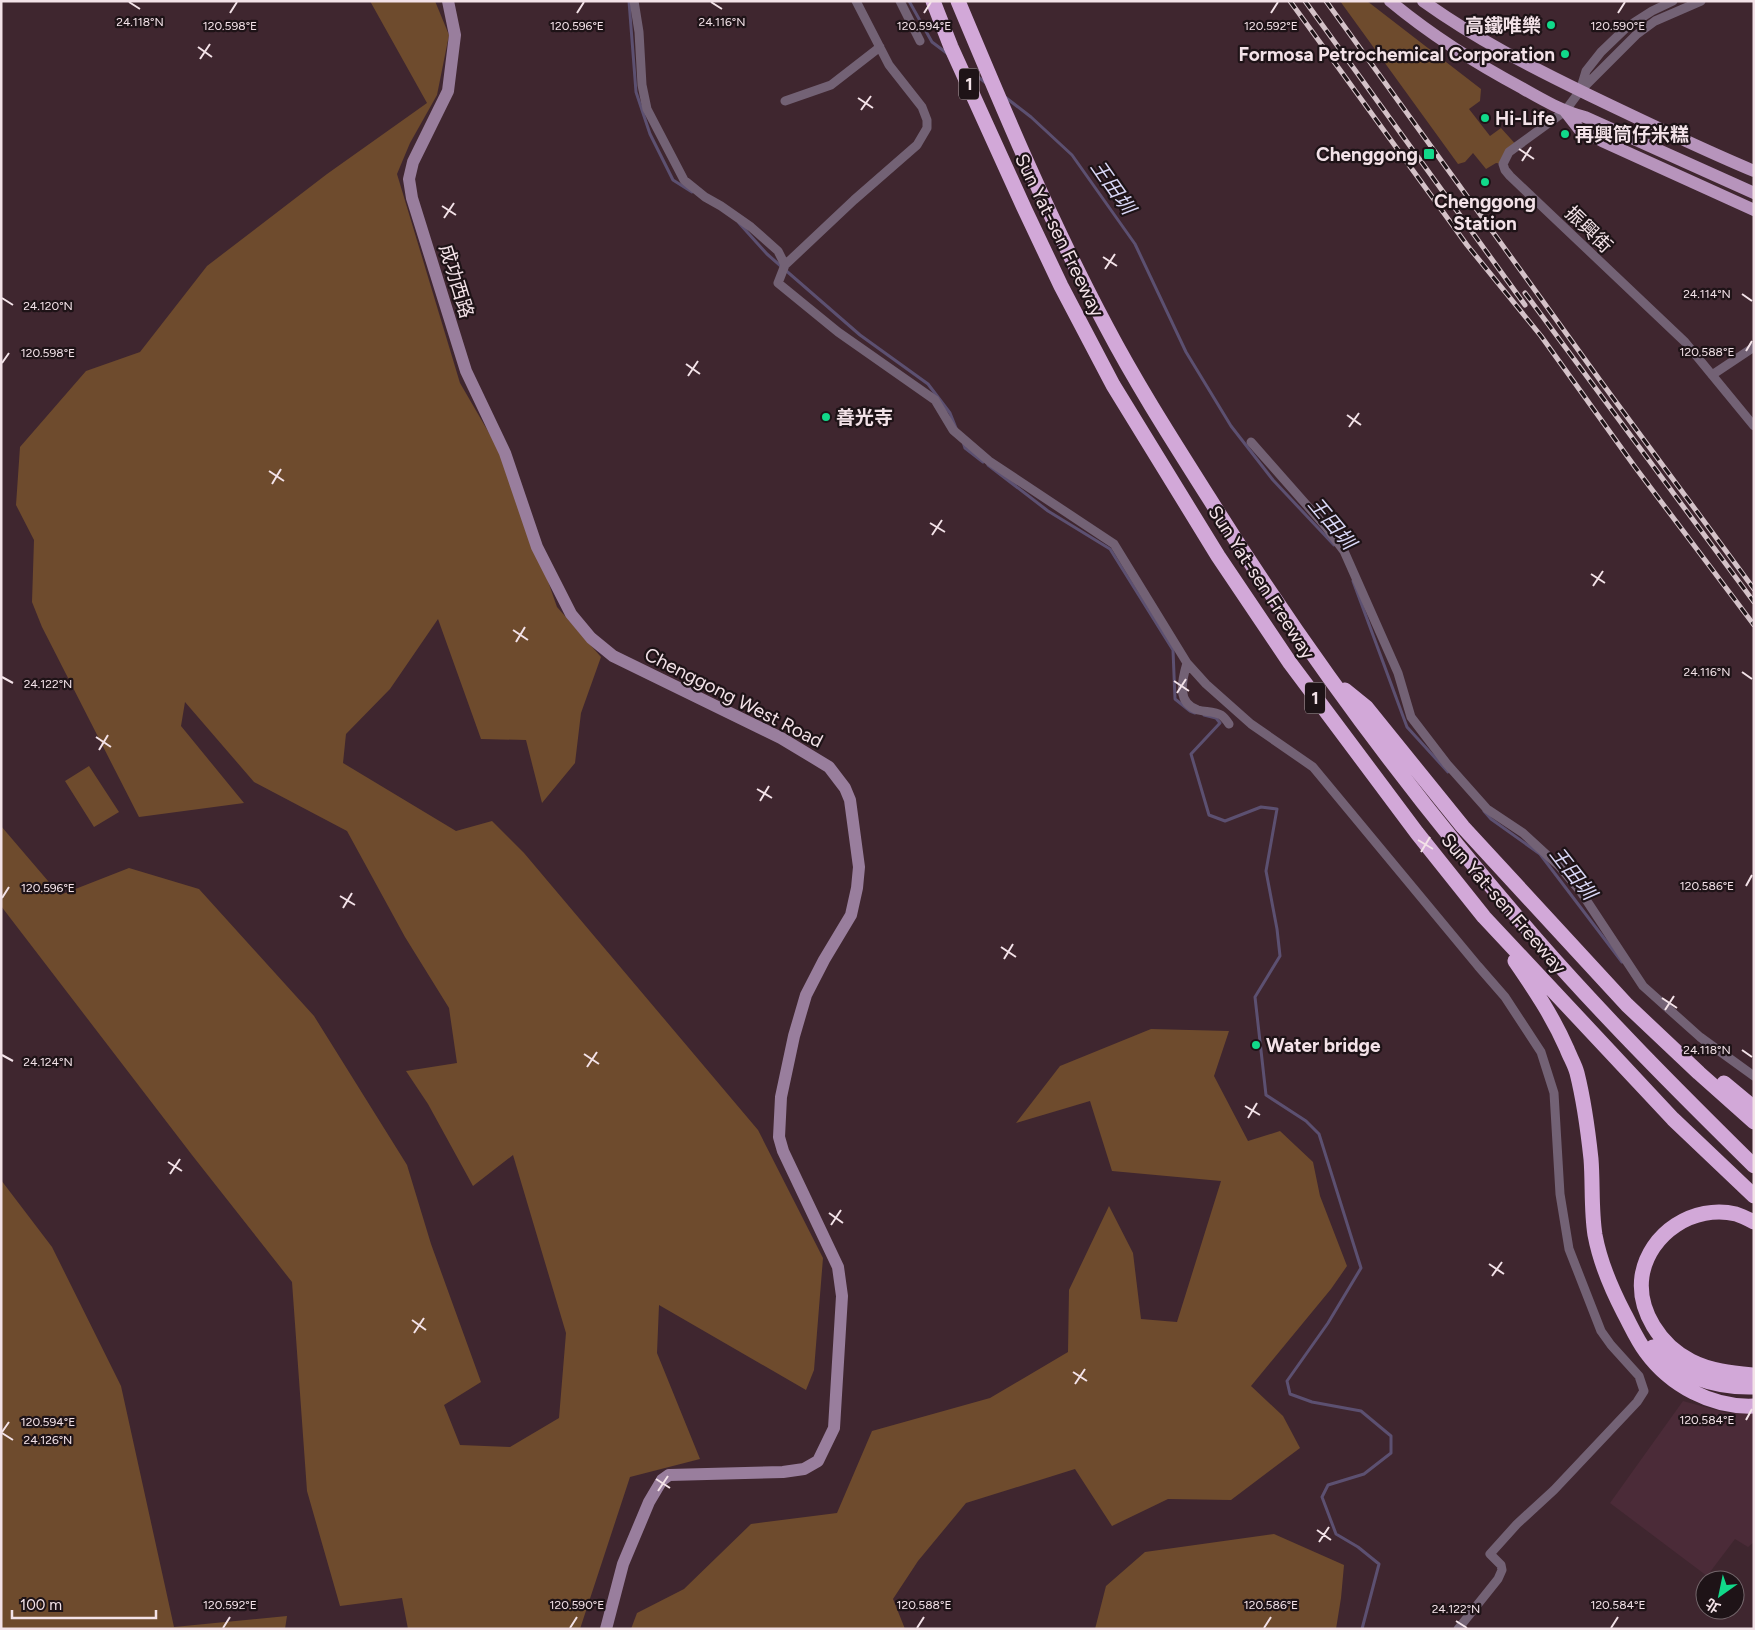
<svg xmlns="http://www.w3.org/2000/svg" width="1755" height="1630" font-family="Figtree,'Noto Sans TC',sans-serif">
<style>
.built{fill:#4b2b38}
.green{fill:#6e4b2d}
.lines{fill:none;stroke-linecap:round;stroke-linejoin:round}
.stream{stroke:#5c5071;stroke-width:3}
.street{stroke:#736275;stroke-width:9}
.secondary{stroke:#997e9d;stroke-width:12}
.primary{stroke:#b794bc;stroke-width:12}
.highway{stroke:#d2a8d8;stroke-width:15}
.rail-casing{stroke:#d4c2c8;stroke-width:5}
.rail{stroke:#1e1317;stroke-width:3;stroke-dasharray:9;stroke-linecap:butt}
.ticks{fill:none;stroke:#f3e2e8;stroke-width:2}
.poi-dot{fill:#11d98a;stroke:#1e1317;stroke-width:2}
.labels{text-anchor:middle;stroke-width:4.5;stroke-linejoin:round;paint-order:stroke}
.shield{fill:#1e1317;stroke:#b3a4a9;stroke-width:1}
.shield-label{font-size:18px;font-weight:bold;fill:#f3e2e8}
.poi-label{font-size:19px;font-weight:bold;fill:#f3e2e8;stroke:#1e1317;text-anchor:start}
.street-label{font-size:19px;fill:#f3e2e8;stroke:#1e1317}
.water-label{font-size:20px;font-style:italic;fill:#d9d7f7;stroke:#1e1317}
.ticks-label{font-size:12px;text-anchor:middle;fill:#f3e2e8;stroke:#1e1317;stroke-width:4.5;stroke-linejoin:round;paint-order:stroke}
</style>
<rect width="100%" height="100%" fill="#3f262f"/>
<path class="built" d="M1683 1401 1727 1413H1754V1542L1748 1547 1735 1539 1707 1576 1610 1503Z"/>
<path class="green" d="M370 1H435L449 35 437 95 410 143 397 174 460 383 507 464 557 607 601 657 581 713 575 763 542 803 526 740 481 739 438 619 390 689 346 734 343 763 456 831 492 821 524 853 758 1130 823 1258 814 1370 806 1390 659 1305 657 1353 700 1459 630 1477 580 1629H408L402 1598 340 1606 307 1491 292 1282 192 1155 1 906V826L60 895 129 868 199 889 314 1016 407 1165 431 1244 481 1382 444 1405 460 1445 510 1447 559 1418 566 1333 513 1155 473 1186 428 1104 406 1071 457 1063 449 1008 405 937 347 831 254 782 185 702 181 726 244 803 139 817 42 627 32 602 34 540 16 505 20 447 86 371 140 352 207 266 327 174 427 103Z
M1340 1H1367L1481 89 1480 101 1469 109 1490 136 1501 128 1519 148 1503 164 1496 163 1486 169 1473 153 1465 162 1458 164Z
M89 766 119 812 94 827 65 781Z
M1151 1029 1229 1031 1214 1076 1248 1141 1280 1131 1313 1162 1320 1196 1347 1266 1331 1289 1251 1386 1283 1416 1300 1448 1231 1500 1168 1499 1112 1526 1075 1469 966 1503 918 1561 893 1599 905 1629H631L637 1613 684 1589 751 1524 837 1513 872 1431 990 1398 1068 1352 1069 1290 1109 1206 1133 1253 1141 1319 1177 1322 1221 1181 1112 1171 1090 1101 1016 1123 1060 1066Z
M1 1180 52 1247 121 1386 174 1627 287 1616 285 1629H1Z
M1274 1534 1344 1565 1341 1598 1336 1629H1095L1106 1586 1145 1552Z"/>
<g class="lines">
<path class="stream" d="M629 1 636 92 650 134 673 180 692 192
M909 1 932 42 948 54
M969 70 986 83
M1005 97 1031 117 1072 155 1135 244 1186 352 1231 426 1273 480 1334 545
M739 223 767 254 860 335 928 384 950 413 956 428
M963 442 965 448 983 462
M988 465 1048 511 1110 549 1173 650 1175 699 1190 711 1195 713
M1353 581 1407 727 1448 772
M1204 715 1216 718 1220 723 1191 754 1209 815 1225 821 1261 807 1277 809 1266 871 1277 929 1280 956 1255 997 1266 1095 1306 1121 1319 1134 1361 1268 1328 1323 1287 1381 1290 1394 1312 1402 1361 1411 1391 1436V1453L1364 1474 1328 1485 1322 1497 1336 1534 1358 1547 1379 1564 1362 1629
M1484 811 1491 819 1540 854 1622 962"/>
<path class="street" d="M634 1 639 32 642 85 647 109 684 180 705 197 721 206 751 227 778 251 785 265
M856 1 889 65 922 107 927 120V128L917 145 854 200 785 265 778 283 838 332 935 400 953 430 989 461 1114 544 1187 663 1206 684 1251 724 1313 767 1478 966 1505 997 1541 1052 1554 1093 1560 1194 1569 1249 1601 1331 1611 1345 1639 1376 1644 1391 1637 1402 1554 1490 1517 1524 1490 1554 1501 1565 1502 1570 1498 1579 1458 1629
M900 1 920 41
M1701 1 1655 21 1636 35 1580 91 1565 111 1509 152 1503 164 1505 170 1510 176 1685 342 1754 426
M1580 91 1586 71 1601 52 1627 27 1652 11 1673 1
M785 101 831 85 880 47
M1712 375 1754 347
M1251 442 1326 527 1344 551 1398 673 1411 717 1447 764 1487 809 1523 833 1560 867 1581 892 1643 986 1700 1037 1754 1076
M1187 663C1182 680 1176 703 1198 710 1205 712 1215 711 1221 715 1224 717 1227 721 1229 724"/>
<path class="secondary" d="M448 1 455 35 448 91 413 162 409 179 412 198 466 371 505 453 537 547 571 614 591 638 613 656 781 738 829 767 845 788 850 800 859 867 857 888 851 915 824 960 806 995 794 1036 781 1097 779 1137 783 1151 838 1267 842 1296 834 1428 818 1461 804 1469 783 1472 669 1475 662 1480 649 1502 623 1564 606 1629"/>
<path class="primary" d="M1390 1C1431 35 1475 63 1522 88 1543 100 1562 111 1585 117L1754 193
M1423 1C1476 39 1533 68 1591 96 1645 122 1699 148 1754 171
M1565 111 1579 129 1602 141 1754 210"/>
<path class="highway" d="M933 1 951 47 1025 210 1061 286 1113 385 1218 556 1290 663 1417 833 1484 917 1673 1119 1754 1196
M958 1C1004 111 1050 221 1106 326 1137 385 1173 441 1209 498 1306 653 1416 801 1536 939 1605 1018 1679 1092 1754 1166
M1345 690 1366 707 1463 827 1627 1005 1699 1073 1754 1122
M1515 961C1535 990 1553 1017 1567 1049 1570 1057 1575 1065 1577 1073 1584 1101 1588 1131 1591 1159 1593 1184 1591 1210 1595 1235 1600 1262 1611 1288 1624 1313 1631 1326 1637 1340 1646 1352 1670 1385 1712 1408 1754 1406
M1724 1083 1754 1108
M1754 1222C1748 1219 1742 1216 1736 1214 1694 1204 1649 1233 1642 1276 1637 1311 1661 1346 1691 1361 1710 1371 1733 1373 1754 1375
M1653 1347C1682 1377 1712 1388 1754 1387"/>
<defs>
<path id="rail" d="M1290 1 1467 245 1541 336 1635 467 1754 625
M1305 1 1525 305
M1326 1 1602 383 1754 589
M1525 293 1754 602"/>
</defs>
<use href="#rail" class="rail-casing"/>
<use href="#rail" class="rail"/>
</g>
<path class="ticks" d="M129 2 140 9M711 2 722 9M230 13 237 2M577 13 584 2M924 13 931 2M1271 13 1278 2M1618 13 1625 2M198 47 212 57M200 59 210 44M858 98 873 108M861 110 871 96M1519 149 1534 159M1522 161 1531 147M442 206 456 215M444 218 454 203M1103 257 1117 266M1105 269 1115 254M1742 294 1752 301M2 298 13 305M1746 351 1752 341M2 363 9 353M686 364 700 374M688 376 698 361M1347 415 1361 425M1349 427 1359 413M269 471 284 481M272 484 281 469M930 523 945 532M932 535 942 520M1591 574 1605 583M1593 586 1603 571M513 630 528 640M516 642 525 627M1742 672 1752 679M2 677 13 683M1174 681 1189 691M1177 693 1186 679M96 737 111 747M99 750 108 735M757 789 772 798M760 801 769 786M1418 840 1433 849M1421 852 1430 837M1746 886 1752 875M340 896 355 905M2 898 9 887M343 908 352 893M1001 947 1016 957M1004 959 1013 944M1662 998 1677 1008M1665 1010 1674 996M1742 1050 1752 1057M584 1054 599 1064M2 1055 13 1061M587 1067 597 1052M1245 1106 1260 1115M1248 1118 1257 1103M168 1162 182 1171M170 1174 180 1159M829 1213 843 1223M831 1225 841 1210M1489 1264 1504 1274M1492 1276 1502 1262M412 1320 426 1330M414 1333 424 1318M1073 1372 1087 1381M1075 1384 1085 1369M1746 1420 1752 1409M2 1432 9 1422M2 1433 13 1440M656 1479 670 1488M658 1491 668 1476M1317 1530 1331 1540M1319 1542 1329 1527M1456 1621 1467 1628M223 1628 230 1617M570 1628 577 1617M917 1628 924 1617M1264 1628 1271 1617M1611 1628 1618 1617"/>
<g class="poi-dot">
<circle cx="1551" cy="25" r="5"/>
<circle cx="1565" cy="54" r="5"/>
<circle cx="1485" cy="118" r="5"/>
<circle cx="1565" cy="134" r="5"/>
<rect x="1423" y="148" width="12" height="12" rx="2.5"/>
<circle cx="1485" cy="182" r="5"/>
<circle cx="826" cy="417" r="5"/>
<circle cx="1256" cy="1045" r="5"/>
</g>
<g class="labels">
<g class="shield">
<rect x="959" y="68.5" width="20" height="31" rx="4"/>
<rect x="1305" y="682.5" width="20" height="31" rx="4"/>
</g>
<g class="shield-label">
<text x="969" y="90">1</text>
<text x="1315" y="704">1</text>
</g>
<g class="poi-label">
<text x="1541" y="32" text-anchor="end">高鐵唯樂</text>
<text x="1555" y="61" text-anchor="end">Formosa Petrochemical Corporation</text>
<text x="1495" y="125">Hi-Life</text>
<text x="1575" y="141">再興筒仔米糕</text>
<text x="1418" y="161" text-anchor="end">Chenggong</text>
<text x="1485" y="208" text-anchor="middle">Chenggong<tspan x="1485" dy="22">Station</tspan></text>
<text x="836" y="424">善光寺</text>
<text x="1266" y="1052">Water bridge</text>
</g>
<g class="street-label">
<text transform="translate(1589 229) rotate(44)" y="7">振興街</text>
<text transform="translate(1060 235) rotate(64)" y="7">Sun Yat-sen Freeway</text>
<text transform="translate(457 281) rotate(73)" y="7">成功西路</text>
<text transform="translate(1262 582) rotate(57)" y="7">Sun Yat-sen Freeway</text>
<text transform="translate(734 697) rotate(27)" y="7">Chenggong West Road</text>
<text transform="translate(1504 903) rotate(49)" y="7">Sun Yat-sen Freeway</text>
</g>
<g class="water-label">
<text transform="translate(1113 187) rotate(55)" y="7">王田圳</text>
<text transform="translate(1332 523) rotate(50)" y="7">王田圳</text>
<text transform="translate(1573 873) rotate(52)" y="7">王田圳</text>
</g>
</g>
<g class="ticks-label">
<text x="140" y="26">24.118°N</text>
<text x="722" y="26">24.116°N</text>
<text x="230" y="30">120.598°E</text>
<text x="577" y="30">120.596°E</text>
<text x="924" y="30">120.594°E</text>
<text x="1271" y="30">120.592°E</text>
<text x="1618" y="30">120.590°E</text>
<text x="1707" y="298">24.114°N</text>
<text x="48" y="310">24.120°N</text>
<text x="1707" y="356">120.588°E</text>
<text x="48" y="357">120.598°E</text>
<text x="1707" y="676">24.116°N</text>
<text x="48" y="688">24.122°N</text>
<text x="1707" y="890">120.586°E</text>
<text x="48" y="892">120.596°E</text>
<text x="1707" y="1054">24.118°N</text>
<text x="48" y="1066">24.124°N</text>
<text x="1707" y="1424">120.584°E</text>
<text x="48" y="1426">120.594°E</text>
<text x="48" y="1444">24.126°N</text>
<text x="230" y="1609">120.592°E</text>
<text x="577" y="1609">120.590°E</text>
<text x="924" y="1609">120.588°E</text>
<text x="1271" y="1609">120.586°E</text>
<text x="1618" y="1609">120.584°E</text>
<text x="1456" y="1613">24.122°N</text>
</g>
<rect width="1755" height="1630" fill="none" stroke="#f3e2e8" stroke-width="5"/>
<g transform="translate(1720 1595) rotate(213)"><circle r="24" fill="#1e1317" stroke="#73666b"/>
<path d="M0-4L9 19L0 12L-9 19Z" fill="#11d98a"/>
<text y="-8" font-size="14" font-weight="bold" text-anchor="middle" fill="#f3e2e8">北</text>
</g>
<path d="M12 1610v8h144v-8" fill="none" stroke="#f3e2e8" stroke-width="2.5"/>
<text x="20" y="1610" font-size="15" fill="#f3e2e8" stroke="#1e1317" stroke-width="4" paint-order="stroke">100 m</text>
</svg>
